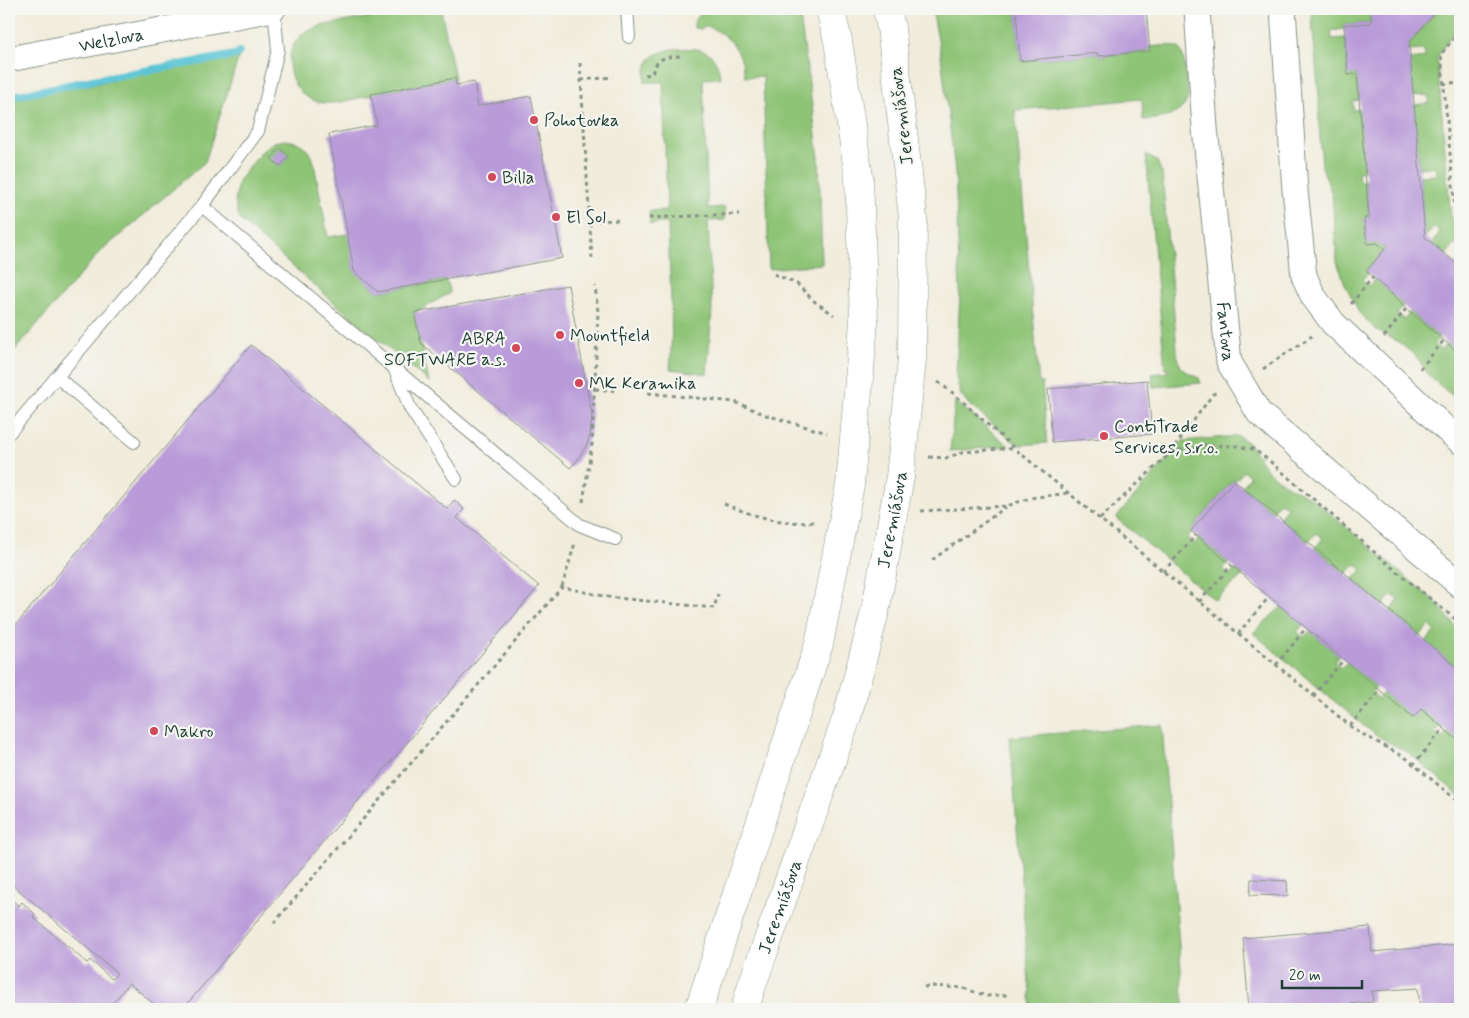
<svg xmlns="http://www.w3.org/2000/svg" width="1469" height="1018" font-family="Mynerve,sans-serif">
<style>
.green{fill:#8ec476;stroke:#568055;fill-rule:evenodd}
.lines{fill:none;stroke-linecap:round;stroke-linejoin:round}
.stream{stroke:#5ac4d5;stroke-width:8}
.building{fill:#b99bd9}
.lane-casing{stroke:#889488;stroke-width:14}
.street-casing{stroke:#889488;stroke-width:27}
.secondary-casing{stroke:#889488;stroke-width:29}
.path{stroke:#889488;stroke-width:3;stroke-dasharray:4 4;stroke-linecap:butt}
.lane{stroke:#fff;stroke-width:12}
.street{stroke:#fff;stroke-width:25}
.secondary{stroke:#fff;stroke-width:28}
.poi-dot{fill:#d1495b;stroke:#f6f6f2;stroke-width:2}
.labels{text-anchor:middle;stroke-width:4.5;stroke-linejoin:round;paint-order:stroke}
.street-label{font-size:18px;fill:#1f3d34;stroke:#f6f6f2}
.poi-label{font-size:18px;fill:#1f3d34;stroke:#f6f6f2;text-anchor:start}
</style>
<rect width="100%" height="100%" fill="#f6f6f2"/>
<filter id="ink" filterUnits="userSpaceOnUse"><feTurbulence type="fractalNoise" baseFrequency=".02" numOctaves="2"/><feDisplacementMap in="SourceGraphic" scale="10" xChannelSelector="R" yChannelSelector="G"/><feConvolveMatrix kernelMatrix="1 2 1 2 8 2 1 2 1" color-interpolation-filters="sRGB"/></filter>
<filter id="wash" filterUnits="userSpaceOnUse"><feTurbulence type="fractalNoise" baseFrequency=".0096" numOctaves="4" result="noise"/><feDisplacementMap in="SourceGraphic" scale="20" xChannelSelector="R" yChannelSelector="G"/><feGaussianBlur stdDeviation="1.12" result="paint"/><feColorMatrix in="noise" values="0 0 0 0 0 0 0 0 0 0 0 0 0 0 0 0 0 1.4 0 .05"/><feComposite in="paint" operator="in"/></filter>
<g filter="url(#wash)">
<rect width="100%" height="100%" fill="#f1ecdb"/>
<path class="green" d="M415 9H441L455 78 372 94V95C357 98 333 106 318 102 292 95 280 62 297 40 303 32 311 30 320 26Z
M713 9H799L819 158 822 264 769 269 763 76 745 77C742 51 731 36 707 26L701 29 694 28C693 15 703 12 713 9Z
M932 9H1016L1020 61 1098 53 1099 56 1149 51V47L1169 45 1179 48C1185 57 1185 66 1186 77 1187 84 1189 91 1188 97 1183 117 1160 119 1143 120L1142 99 1015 110 1039 383H1042L1047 443 1018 445 967 403 961 395 956 377 960 292 955 171 941 55Z
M1315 9H1366L1370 12 1371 23 1344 25V29L1331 31 1332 39 1345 38 1348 74H1357L1359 100 1353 101V110L1359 109 1364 171 1358 172 1359 181 1365 180 1369 218 1364 219 1367 244 1377 243 1385 249 1366 271 1368 273 1362 280 1369 286 1375 279 1403 304V306L1397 314 1404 319 1410 312 1439 337 1434 344 1441 350 1447 343 1460 354V402L1431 378 1415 355 1398 342 1375 329 1360 314 1345 284 1337 262 1332 194 1322 167 1319 124V97L1312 20 1313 11Z
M1438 9H1460V25L1447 41 1437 58 1451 219 1460 229V249L1454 244 1446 255 1432 243 1440 232 1434 227 1425 237 1420 176 1436 175 1435 166 1419 168 1414 105 1429 103 1428 95 1413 96 1410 60 1425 58 1424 50 1409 51V43Z
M672 49C688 49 707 45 716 62 719 67 719 73 721 78L703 79 708 208 725 207V220L708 221 712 309 707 374 670 369C674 321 669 271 668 223L650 224 649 211 667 210 663 82H645C645 60 651 54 672 49Z
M241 50 205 162 98 254 9 357V94L95 84Z
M285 140C301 142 305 145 313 159L328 237 348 234 354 271 378 292 446 280 450 293 414 313 429 382 346 313 239 219 235 202 238 181 264 149 274 142ZM280 148 289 156 280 166 271 159Z
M1146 155 1157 161 1162 173 1178 361 1183 370 1199 378 1201 383 1153 387 1152 374 1168 372V369H1165Z
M955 401 1009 446 950 451Z
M1237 436C1253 441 1259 461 1269 472 1281 483 1295 490 1310 497L1438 604 1455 626 1460 631V670L1426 642 1435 631 1429 625 1420 636 1390 611 1399 600 1392 595 1383 605 1353 580 1362 570 1356 564 1346 574 1315 548 1323 538 1316 533 1308 542 1279 518 1287 507 1280 502 1272 512 1242 487 1250 477 1244 471 1235 481 1233 480 1191 530 1192 532 1187 538 1194 544 1199 538 1229 563 1223 569 1230 575 1236 569 1243 575 1215 600 1116 518 1183 441Z
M1281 607 1303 625 1297 632 1304 637 1310 631 1339 656 1334 662 1341 668 1347 662 1376 687 1371 693 1378 699 1383 693 1413 717 1421 709 1441 725 1435 733 1442 738 1448 731 1460 742V796L1409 753 1381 738 1364 726 1253 633Z
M1162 725 1184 1009H1031L1010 737Z"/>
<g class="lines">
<path class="stream" d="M9 97 98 79 236 55 239 52"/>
</g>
<g id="blocks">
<path class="building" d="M1016 9H1146L1150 51 1098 56V53L1020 61Z
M1366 9H1438L1409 43 1425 237 1460 267V354L1402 305 1403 304 1366 271 1385 249 1377 243 1367 244 1364 218H1369L1357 74 1348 75 1344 25 1371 23 1370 12Z
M455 78 456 85 474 82 478 106 531 96 562 258 378 292 354 271 329 134 377 125 371 94Z
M280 148 289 156 280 166 271 159Z
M568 285 592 416 590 435 587 444 577 461 570 468 421 343 414 313Z
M251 345 447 509 454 500 464 509 457 518 539 586 183 1009H160L129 983 109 1008 110 1009H11L9 1007V897L19 906 22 902 35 914 33 917 87 963 90 960 112 979 117 973 9 882V633Z
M1147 380 1152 434 1052 442 1048 389Z
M1234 480 1460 670V742L1421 709 1413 718 1191 531Z
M1251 879 1287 881 1288 896 1250 895Z
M1370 927 1372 952 1460 944V1009H1420L1418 988 1372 991 1373 1002 1287 1009H1249L1243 938Z"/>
</g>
</g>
<g filter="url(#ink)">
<use href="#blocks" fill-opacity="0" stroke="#889488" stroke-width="1"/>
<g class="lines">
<defs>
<path id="lane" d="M627 9 629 37
M202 206 580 525 615 539
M395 370 410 408 456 479
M57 377 134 442
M9 433 202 206 258 131 278 50 274 9"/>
<g id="street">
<path id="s1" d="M1197 9 1205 128 1229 362 1259 413 1460 585"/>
<path d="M1283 9 1295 190 1304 276 1313 296 1333 323 1446 429 1460 441"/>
<path id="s2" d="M9 59 273 9"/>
</g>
<g id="secondary">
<path d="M699 1009 819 644 850 485 864 322 859 177 838 41 830 9"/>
<path id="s3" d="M745 1009 751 988 847 717 875 612 900 477 912 359 913 217 891 28 887 9"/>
</g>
</defs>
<use href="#lane" class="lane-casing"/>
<use href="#street" class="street-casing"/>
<use href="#secondary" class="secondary-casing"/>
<path class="path" d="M1460 31 1441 54 1456 219 1460 222
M580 63 592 259
M645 75 652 74C657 56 666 57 682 56V54
M581 80 613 77
M1443 84 1460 82
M649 218 739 214
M590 221 622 220
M774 274 797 284 814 301 834 315
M1351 304 1373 277
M1384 337 1406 309
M1263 369 1312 336
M1420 369 1444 340
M938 382 953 393 1014 448 1100 519 1355 730 1406 758 1460 803
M595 389 619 391
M648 393 735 402 766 415 827 433
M1457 400 1460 395
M1171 452 1203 445 1237 446 1253 449 1266 458 1395 570 1460 623
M929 457 946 458 963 452 1014 448
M583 502 592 444 598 312 595 286
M724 504C754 516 782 525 814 522
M921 511 1007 506 1030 498 1068 493
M1100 519 1171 452 1213 394 1217 392
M932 560 1006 507
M1163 572 1196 535
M562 587 575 543
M1199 602 1232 565
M1238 634 1269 597
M1276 665 1306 628
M1313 696 1344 659
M1350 726 1380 690
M1413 765 1444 728
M274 923 562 587 608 597 714 608 718 594
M924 987 934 986 963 988 987 996 1009 995"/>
<use href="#lane" class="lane"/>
<use href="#street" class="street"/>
<use href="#secondary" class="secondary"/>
</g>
</g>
<g class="poi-dot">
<circle cx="534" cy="120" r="5"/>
<circle cx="492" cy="177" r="5"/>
<circle cx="556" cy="217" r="5"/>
<circle cx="560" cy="335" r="5"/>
<circle cx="516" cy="348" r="5"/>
<circle cx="579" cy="383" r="5"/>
<circle cx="1104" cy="436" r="5"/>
<circle cx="154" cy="731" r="5"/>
</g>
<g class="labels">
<g class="street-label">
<text dy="6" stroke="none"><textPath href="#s2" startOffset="104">Welzlova</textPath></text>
<text transform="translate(901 116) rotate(-97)" y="6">Jeremiášova</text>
<text dy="6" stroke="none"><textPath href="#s1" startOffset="324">Fantova</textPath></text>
<text dy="6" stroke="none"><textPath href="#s3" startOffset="512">Jeremiášova</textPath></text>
<text dy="6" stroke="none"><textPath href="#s3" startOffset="108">Jeremiášova</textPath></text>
</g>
<g class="poi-label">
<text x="544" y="126">Pohotovka</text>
<text x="502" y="183">Billa</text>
<text x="566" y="223">El Sol</text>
<text x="570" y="341">Mountfield</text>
<text x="506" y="344" text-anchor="end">ABRA<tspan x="506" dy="21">SOFTWARE a.s.</tspan></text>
<text x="589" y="389">MK Keramika</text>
<text x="1114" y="432">ContiTrade<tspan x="1114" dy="21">Services, s.r.o.</tspan></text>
<text x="164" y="737">Makro</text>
</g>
</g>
<rect width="1469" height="1018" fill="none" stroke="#f6f6f2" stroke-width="30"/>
<path d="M1282 980v8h80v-8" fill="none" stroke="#1f3d34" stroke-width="2.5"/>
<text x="1289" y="980" font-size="15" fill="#1f3d34" stroke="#f6f6f2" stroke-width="4" paint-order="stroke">20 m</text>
</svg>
